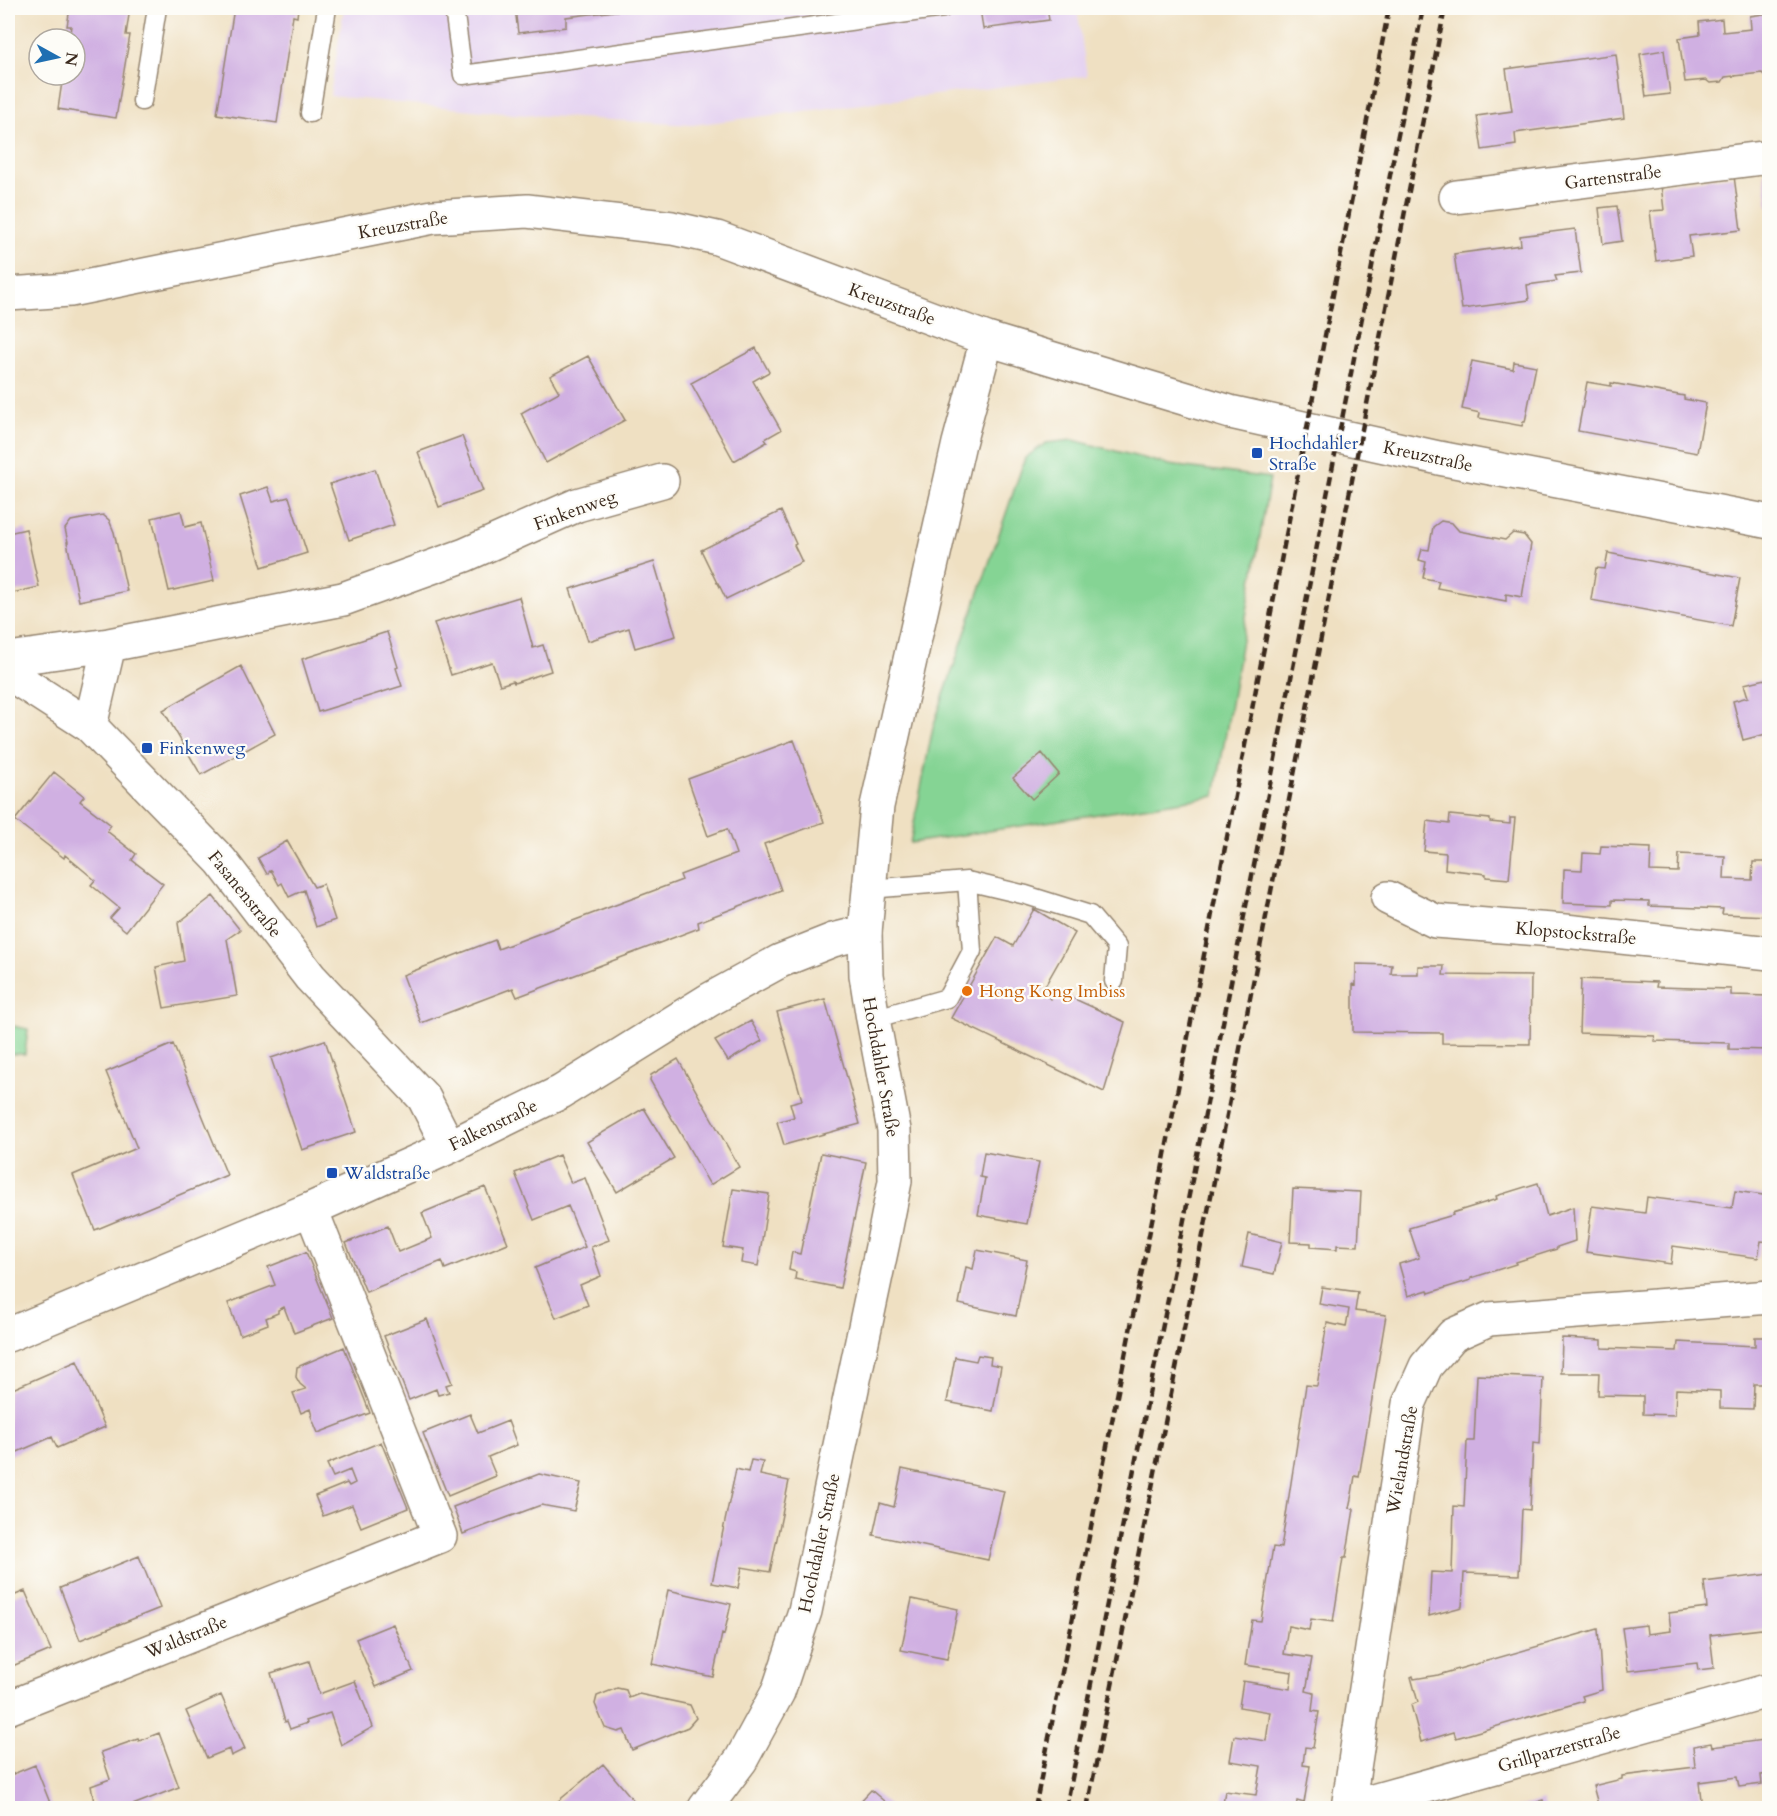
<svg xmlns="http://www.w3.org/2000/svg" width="1777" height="1816" font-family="Cardo,serif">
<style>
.built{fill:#e5d3f1}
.green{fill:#85d494;stroke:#607f59;stroke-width:1.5}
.building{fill:#d0b0e2}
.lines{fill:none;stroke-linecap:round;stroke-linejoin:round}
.service-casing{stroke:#958570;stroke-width:21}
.minor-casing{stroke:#958570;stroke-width:36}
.secondary-casing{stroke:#958570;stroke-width:36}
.service{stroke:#fff;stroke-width:18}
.minor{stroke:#fff;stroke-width:33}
.secondary{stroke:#fff;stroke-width:33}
.rail{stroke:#3b2a1e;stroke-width:4.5;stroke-dasharray:9 4.5;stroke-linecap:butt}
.transit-dot{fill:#1a4fb4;stroke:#fdfcf7;stroke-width:2}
.food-dot{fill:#e8710a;stroke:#fdfcf7;stroke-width:2}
.labels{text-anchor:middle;stroke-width:4.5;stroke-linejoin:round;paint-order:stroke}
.street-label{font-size:18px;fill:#3b2a1e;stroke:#fdfcf7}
.transit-label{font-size:18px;fill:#164399;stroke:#fdfcf7;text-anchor:start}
.food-label{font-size:18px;fill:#c56008;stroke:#fdfcf7;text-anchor:start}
</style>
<rect width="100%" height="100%" fill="#fdfcf7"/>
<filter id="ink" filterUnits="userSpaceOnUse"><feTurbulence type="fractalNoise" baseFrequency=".0167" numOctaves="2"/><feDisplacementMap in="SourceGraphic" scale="12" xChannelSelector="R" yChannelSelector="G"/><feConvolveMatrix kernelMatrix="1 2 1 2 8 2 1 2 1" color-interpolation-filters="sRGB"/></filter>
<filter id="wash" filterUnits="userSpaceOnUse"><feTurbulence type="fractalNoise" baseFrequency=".008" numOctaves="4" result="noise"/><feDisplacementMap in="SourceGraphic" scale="24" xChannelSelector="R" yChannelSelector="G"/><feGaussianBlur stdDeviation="1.35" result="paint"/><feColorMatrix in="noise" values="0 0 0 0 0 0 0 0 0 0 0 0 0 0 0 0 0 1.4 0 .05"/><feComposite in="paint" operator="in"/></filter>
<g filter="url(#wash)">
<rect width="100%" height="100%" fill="#efe0c2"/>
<path class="built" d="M344 8H1077L1087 76 692 125 514 114 330 96Z"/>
<path class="green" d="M1073 440 1170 465 1270 478 1215 796 910 843 933 727 1025 458 1046 443Z
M8 1025 28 1029 25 1054H8Z"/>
<g id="blocks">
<path class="building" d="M70 8H130L126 35H130L116 118 58 109 63 75H75V39H69L71 26H67Z
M234 8H298L297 17 293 16 277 123 217 114Z
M515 8H631V9L566 17V27L518 33Z
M980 8H1047L1049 20 983 29Z
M1770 13V76L1766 77 1762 73 1725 77 1722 82 1710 83 1706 80 1685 82 1679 38 1700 35 1699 22 1722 19 1723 32 1751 29 1750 16Z
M1664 50 1670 94 1646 97 1640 54Z
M1616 54 1624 118 1515 133 1516 145 1482 150 1477 116 1512 111 1506 69Z
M1764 173H1770V206H1768Z
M1734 176 1741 230 1689 236 1692 256 1656 261 1650 211 1664 210 1661 185Z
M1617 206 1622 241 1603 244 1599 208Z
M1575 229 1581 273 1555 276 1557 281 1527 285 1529 300 1462 309 1454 254 1521 245 1520 236Z
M756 348 769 372 753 381 781 430 765 439 767 442 734 461 691 383Z
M588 356 625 420 546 463 521 413 559 392 550 376Z
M1472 361 1513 369 1514 362 1536 366 1525 422H1523L1522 426 1479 418 1480 413 1462 409Z
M1587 382 1611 386V383L1684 396V399L1706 403 1697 453 1578 431Z
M462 436 483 491 439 507 418 452Z
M375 469 394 525 349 540 330 484Z
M268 487 273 501 289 497 307 553 262 567 240 496Z
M181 511 185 527 201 523 214 581 169 591 152 518Z
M781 511 796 544 794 545 802 562 726 599 718 583H717L701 550Z
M103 515 109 520 114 532 127 591 79 601 67 542H68L65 529 71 521Z
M1441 521 1452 523 1459 531 1505 540 1513 533 1524 535 1531 544 1522 597 1506 594V601L1437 588 1439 581 1423 578 1426 562 1419 560 1422 549 1429 550 1433 527Z
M26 529 39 587 8 594V533Z
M1608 553 1740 578 1731 626 1591 600 1596 568 1605 569Z
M654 562 676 636 635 648 629 628 588 641 570 589Z
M519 597 533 648 543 645 551 671 514 683 513 681 500 685 492 662 451 675 434 623Z
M387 632 398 667 396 668 402 686 318 712 302 659Z
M241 666 275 734 201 775 163 710Z
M1770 678V733L1743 740 1733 701 1748 697 1744 684Z
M794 740 824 822 764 844 781 890 698 922 699 928 517 997 513 988 421 1023 403 975 495 940 498 949 682 880 680 875 736 854 727 829 708 836 688 779Z
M1042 753 1059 774 1032 799 1013 778Z
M54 772 84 796 80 801 111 825 107 831 136 854 132 860 163 884 126 931 110 918 119 908 91 885 95 880 65 855 64 858 15 820Z
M1450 815 1490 819V822L1510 824V818H1515L1509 879 1486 877V874L1445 869 1446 853 1424 851 1427 821 1449 824Z
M287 841 314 887 323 884 335 920 316 927 304 890 289 897 282 883 279 885 271 870 267 874 258 858Z
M1601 846 1651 848 1650 871 1678 872 1679 854 1725 856 1724 879 1752 880 1753 862H1770V916L1722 914 1723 909 1649 906V901L1612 900V905L1563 903 1564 869 1582 870 1583 853 1600 854Z
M213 896 240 930 227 939 237 996 164 1008 156 967 184 961 178 923Z
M1034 909 1075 933 1041 993 1051 999 1055 990 1125 1022 1104 1092 951 1018 997 937 1013 946Z
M1356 964 1392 965 1391 974H1418V966H1444L1443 975 1531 976 1530 1044 1442 1043V1033L1353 1032V984L1356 985Z
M1581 979 1657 982 1656 987 1731 989V995L1770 996V1050L1729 1049V1043L1654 1041 1655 1036 1579 1033Z
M825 999 860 1124 784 1145 777 1122 794 1117 790 1103 802 1100 777 1012Z
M751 1021 762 1041 728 1061 715 1041Z
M325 1040 356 1132 302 1150 271 1058Z
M173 1044 227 1175 95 1230 73 1175 137 1148 106 1072Z
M678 1059 739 1167 710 1185 650 1080 651 1075Z
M644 1108 674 1158 617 1192 587 1142Z
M984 1152 1039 1162 1027 1224 978 1215 985 1178 980 1177Z
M821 1153 866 1162 840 1288 795 1279 796 1272 789 1270 792 1252 800 1254Z
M559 1155 571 1183 585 1178 609 1240 591 1247 601 1276 580 1285 588 1305 556 1318 535 1268 585 1247 568 1206 534 1220 515 1173Z
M1538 1183 1547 1216 1573 1207 1575 1241 1557 1247V1249L1516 1262V1264L1471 1278V1280L1429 1293 1428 1290 1408 1296 1399 1264 1419 1258 1409 1228 1453 1215 1452 1213 1497 1199 1496 1196Z
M485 1187 508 1243 445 1269 442 1261 366 1292 346 1243 388 1226 398 1252 432 1238 422 1213Z
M733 1189 769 1194 758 1266 741 1263 743 1250 723 1247Z
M1293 1189 1361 1192 1358 1246 1337 1245V1249L1311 1247V1243L1290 1242Z
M1735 1191 1770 1196V1242L1761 1241 1758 1258 1673 1246 1671 1264 1586 1252 1592 1206 1645 1213 1647 1197 1732 1208Z
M1249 1234 1282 1242 1274 1274 1242 1267Z
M977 1250 1027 1260 1016 1316 959 1304 966 1267 973 1269Z
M306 1252 333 1318 294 1333 284 1307 278 1310V1313L266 1318 268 1324 240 1335 228 1303 275 1285 268 1267Z
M1322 1287 1358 1292 1355 1311 1386 1315 1359 1477 1355 1476 1352 1494 1349 1508 1354 1509 1346 1558H1343L1333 1622 1311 1619 1309 1630 1288 1626 1284 1654 1312 1658 1306 1691 1314 1693 1312 1711 1319 1712 1313 1748 1305 1747 1303 1765 1310 1766 1304 1803 1297 1801 1296 1808H1222L1225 1791 1256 1795 1261 1766 1230 1761 1234 1736 1266 1741 1270 1712 1239 1707 1243 1681 1290 1689 1292 1672 1245 1665 1252 1620 1261 1621 1273 1547 1281 1548 1306 1385 1317 1386 1327 1323 1346 1327 1349 1309 1319 1304Z
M427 1319 452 1383 446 1385 449 1392 438 1395 436 1389 409 1400 384 1336Z
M1755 1337H1770V1384H1754L1753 1409 1720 1408V1391L1676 1389 1675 1415 1643 1414V1396L1598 1395 1599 1373H1561L1562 1338 1602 1340V1348L1677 1351 1678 1342 1755 1346Z
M344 1347 370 1413 318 1433 311 1416H312L310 1409 301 1413 293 1393 306 1389 300 1384 296 1377 297 1367Z
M978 1355 991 1357 990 1364 1001 1366 993 1411 947 1402 955 1357 976 1361Z
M77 1361 105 1427 57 1448 52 1437 8 1456V1391Z
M1477 1375 1543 1378 1540 1444 1533 1443 1530 1510 1522 1509 1519 1575 1464 1573 1462 1607 1429 1616 1431 1572 1452 1573 1454 1506 1464 1507 1467 1441H1474Z
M470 1414 478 1433 508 1421 517 1445 488 1457 496 1476 448 1496 423 1433Z
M381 1442 408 1508 361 1527 352 1505 323 1516 315 1496 347 1483 349 1486 355 1483 350 1470 333 1477 327 1464Z
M751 1460 763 1462 760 1475 789 1481 770 1572 742 1567 738 1588 712 1583 736 1469 748 1472Z
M902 1469 1004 1491 988 1560 873 1535 880 1503 894 1507Z
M539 1474 581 1483 574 1511 541 1505 463 1534 453 1507Z
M139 1556 160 1608 80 1640 60 1588Z
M1770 1574V1628L1710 1635 1714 1668 1698 1670 1697 1663 1628 1671 1622 1628 1646 1625 1647 1634 1671 1631 1669 1613 1707 1608 1704 1582Z
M668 1590 731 1604 724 1635 722 1634 713 1677 652 1664Z
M25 1591 51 1650 10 1667 8 1661V1598Z
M912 1599 958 1609 947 1659 901 1650Z
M393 1624 413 1671 376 1687 356 1639Z
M1598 1629 1602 1690 1582 1696 1584 1701 1456 1738 1454 1732 1421 1742 1411 1705 1418 1702 1411 1677 1413 1676 1414 1679 1438 1675Z
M309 1661 319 1694 355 1681 373 1727 341 1745 330 1713 306 1721 307 1723 290 1729 287 1721 285 1722 271 1673Z
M617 1688 626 1690 629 1698 639 1694 690 1705 696 1718 688 1727 632 1750 624 1730 618 1732 605 1728 595 1704 597 1696Z
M221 1695 245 1749 231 1756 229 1749 207 1758 186 1711Z
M159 1733 179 1787 125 1808H95L91 1786 110 1779 101 1752 138 1739 139 1741Z
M1770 1739V1774L1761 1775 1762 1784 1739 1787 1737 1777 1699 1782 1702 1808H1599L1593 1786 1622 1779V1776L1695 1767 1693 1746 1711 1743 1712 1747Z
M603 1764 635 1802 626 1808H563L557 1802Z
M35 1765 52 1808H8V1776Z
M871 1790 892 1808H854Z
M1543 1800 1545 1808H1516Z"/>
</g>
</g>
<g filter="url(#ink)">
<use href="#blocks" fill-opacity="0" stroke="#958570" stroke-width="1.5"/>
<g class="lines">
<defs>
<path id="service" d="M454 8 463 75 943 8
M142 101 157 8
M310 113 327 8
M869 889 967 881 1026 895 1090 915 1117 947 1114 981
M873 1019 947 998 972 951 967 881"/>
<path id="minor" d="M1456 197 1770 157
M8 659 109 645 343 599 465 555 577 505 662 481
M8 673 90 726 221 861 310 977 424 1098 449 1147
M90 726 109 645
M1388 898 1435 921 1565 931 1770 953
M8 1335 311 1209 449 1147 561 1092 709 1000 780 961 833 940 865 932
M8 1708 440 1536 311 1209
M1348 1808 1409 1404 1426 1366 1453 1335 1489 1319 1770 1297
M1348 1808 1770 1690"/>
<path id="secondary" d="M8 294 70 290 433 217 527 211 672 228 717 238 987 339 1230 412 1439 458 1770 522
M705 1808 741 1760 778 1692 805 1611 883 1242 895 1181 894 1130 873 1019 866 975 865 932 877 806 959 443 987 339"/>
</defs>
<use href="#service" class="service-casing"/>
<use href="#minor" class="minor-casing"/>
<use href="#secondary" class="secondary-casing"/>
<use href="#service" class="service"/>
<use href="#minor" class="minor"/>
<use href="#secondary" class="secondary"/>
<path class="rail" d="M1035 1808 1161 1175 1389 8
M1066 1808 1192 1180 1423 8
M1087 1808 1213 1186 1445 8"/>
</g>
</g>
<g class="transit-dot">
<rect x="1251" y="447" width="12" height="12" rx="3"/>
<rect x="141" y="742" width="12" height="12" rx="3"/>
<rect x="326" y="1167" width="12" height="12" rx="3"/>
</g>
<circle class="food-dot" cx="967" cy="991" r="6"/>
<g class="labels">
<g class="street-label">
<text transform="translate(1613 177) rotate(-7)" y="6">Gartenstraße</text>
<text transform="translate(403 225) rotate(-10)" y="6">Kreuzstraße</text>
<text transform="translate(892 304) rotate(20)" y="6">Kreuzstraße</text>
<text transform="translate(1428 456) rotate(12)" y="6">Kreuzstraße</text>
<text transform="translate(575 510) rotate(-20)" y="6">Finkenweg</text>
<text transform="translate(245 894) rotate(51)" y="6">Fasanenstraße</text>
<text transform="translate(1576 933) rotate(5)" y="6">Klopstockstraße</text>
<text transform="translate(881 1067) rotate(80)" y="6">Hochdahler Straße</text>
<text transform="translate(493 1125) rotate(-26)" y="6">Falkenstraße</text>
<text transform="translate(1402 1460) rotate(-80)" y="6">Wielandstraße</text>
<text transform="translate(819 1543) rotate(-78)" y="6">Hochdahler Straße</text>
<text transform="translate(186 1637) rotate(-22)" y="6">Waldstraße</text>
<text transform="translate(1559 1749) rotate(-16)" y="6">Grillparzerstraße</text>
</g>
<g class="transit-label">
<text x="1269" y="449">Hochdahler<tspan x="1269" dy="21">Straße</tspan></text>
<text x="159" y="754">Finkenweg</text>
<text x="344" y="1179">Waldstraße</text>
</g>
<g class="food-label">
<text x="979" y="997">Hong Kong Imbiss</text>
</g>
</g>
<rect width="1777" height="1816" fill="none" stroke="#fdfcf7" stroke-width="30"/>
<g transform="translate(57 57) rotate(98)"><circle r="28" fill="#fdfcf7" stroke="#afa8a0" stroke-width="1.5"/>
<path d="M0-4.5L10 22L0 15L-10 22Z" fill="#1f6fb2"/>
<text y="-9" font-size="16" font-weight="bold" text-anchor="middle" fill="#3b2a1e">N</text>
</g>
</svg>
